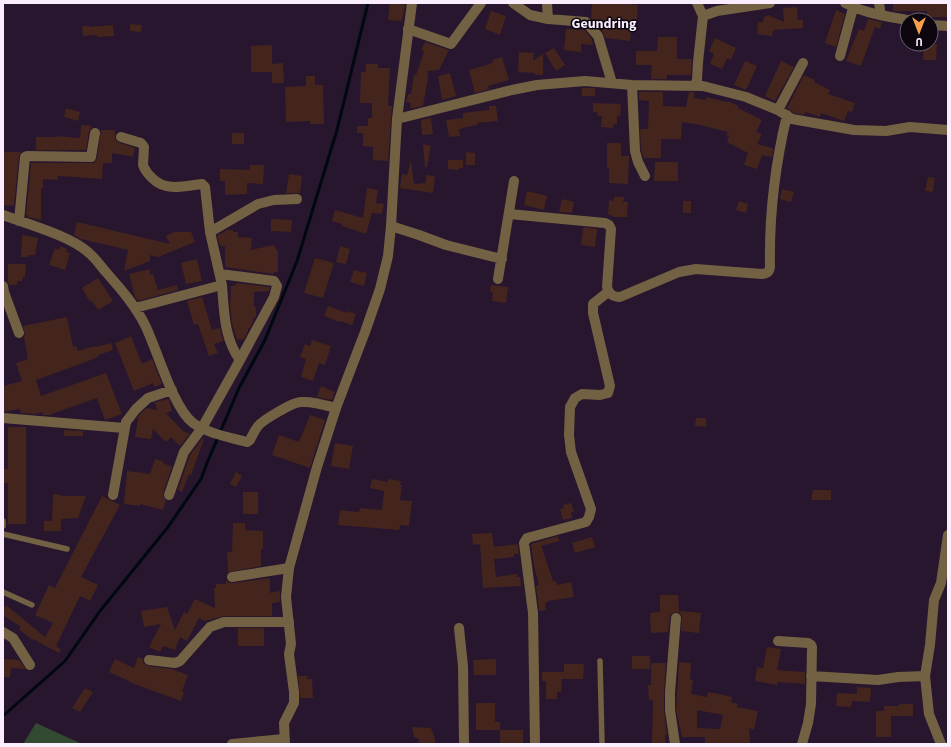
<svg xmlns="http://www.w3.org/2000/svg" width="951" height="747" font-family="'Source Sans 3',sans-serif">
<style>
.green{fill:#324932}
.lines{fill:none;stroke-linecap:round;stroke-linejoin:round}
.stream{stroke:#000811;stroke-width:3}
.building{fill:#44251d;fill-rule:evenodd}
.service{stroke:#726143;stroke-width:5.5}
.minor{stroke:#726143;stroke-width:10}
.tertiary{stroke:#726143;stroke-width:10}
.labels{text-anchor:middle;stroke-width:3;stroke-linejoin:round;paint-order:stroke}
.quarter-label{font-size:14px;font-weight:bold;fill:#faeefe;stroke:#0c060f}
</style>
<rect width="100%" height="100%" fill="#27162e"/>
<path class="green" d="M36 723 82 744H23Z"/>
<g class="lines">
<path class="stream" d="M3 716 65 661 100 611 168 527 201 479 207 463 239 388 265 340 297 261 337 130 368 3"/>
</g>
<path class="building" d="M390 3 405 5 402 21 388 20Z
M592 3H615L638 5 637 20 632 19 630 41 605 38 603 32 591 18Z
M893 3H948V17H927V11H893Z
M797 7 798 20H803V28L773 30 772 36 757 34 758 22H763L764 17 768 15 784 22 783 8Z
M836 10 845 14 836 47 825 43Z
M491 11 506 16 500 35 485 29Z
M868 19 882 22 880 29 875 27 861 66 846 61 859 29 864 31Z
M130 24 142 25 141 32 130 31Z
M113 25 114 36 97 37V35L83 36 82 26H90V27Z
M566 29 585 30 592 39 593 45 581 44V52L564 50Z
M658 37H677V59H692L691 75H667V79H651L652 65H636V51H657Z
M715 38 736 48 731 60 727 58 722 69 710 64 714 54 709 51Z
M425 42 449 50 439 70 427 71 428 78 423 106 413 108H410L411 103 406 102 408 94H411L414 75H416L424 52 421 50Z
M924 44H937L936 60H923Z
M272 45V64L283 63 284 83H272V72H251V46Z
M554 48 565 65 556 71 545 53Z
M519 52 534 53 533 61 543 54V75H535V73L518 72Z
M502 57 509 80 488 86 489 89 475 93 469 70 493 63 492 60Z
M745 61 757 66 746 90 734 85Z
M781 61 794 67 775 101 765 96Z
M366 64H378V68H390L388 106H392L388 161 373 160V147L363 146V133H357V126H368V118H372V103H360L361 72H366Z
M450 73 456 96 442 100 438 76Z
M804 75 815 80 814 82 830 90 828 94 855 103 852 112 848 111 844 121 821 113 820 117 805 112 804 115 794 113 787 108Z
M306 76H315V85H323L324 124H310V121L286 122 285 87 306 86Z
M582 88H595V96H582Z
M639 92H663V106L686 107 689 92H694V99V98L706 100V97L727 102 728 101 738 106V108L762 120 756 132 762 134 757 144 773 148 772 157 762 155 757 169 744 165 748 153 727 142 729 136 726 135 728 132 700 125 682 122 681 139H661V158H644L641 150 640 129H648L649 101 639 100Z
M593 103 621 104 620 116H617V124H613V128L601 127 602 116H598L597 112H593Z
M489 106H496L498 121 477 123V125L462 128V129H459L460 136 449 137 446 120 463 118V113L489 110Z
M66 108 80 112 78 121 64 117Z
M431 118 433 134 422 135 421 120Z
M81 125 92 126 89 132 86 150H36V137H57V136L80 138Z
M101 130H115V138L117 142 135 148 133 157 112 153V163H103L102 179 58 176V180L43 179V188H41V220L28 217V215H26L31 163H94L97 158Z
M232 133H244V144H232Z
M607 143H621V156H629L628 184 609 183V168H607Z
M423 144 431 146 427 167H425Z
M3 152H21L19 156 14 206 3 205Z
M466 152 475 153V165H466Z
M411 160 414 184 426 183V175L435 176 433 193 400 188 402 174 407 175Z
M448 160H463V168H459V170L448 169Z
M655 162H678V181H654Z
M250 165H264L263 184 247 183V194L225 195V181H220V169L250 170Z
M289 174 302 176 300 193H286Z
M928 177 935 178 933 192 925 191Z
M367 188 378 190 376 203 384 204 382 214 372 213 366 234 342 226V224L332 221 335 210 363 218Z
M782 189 794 192 791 202 780 199Z
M527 191 547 196 544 210 524 205Z
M614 197H624L623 202H628L627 217H614L608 214 609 200 614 201Z
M562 199 574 202 572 213 559 212Z
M683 201H691V213H683Z
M739 201 748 204 746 213 736 210Z
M271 219 292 220 291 232 271 231Z
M77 222 170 244 166 236 174 232H191L195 242 158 257 150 255V261L124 271 128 250 81 239 74 235Z
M583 227 597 229 595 247 581 245Z
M226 230H233V232H238V237L252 238 251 250 274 245 278 252V272H274V274L225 267V246H220L217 235 225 232Z
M22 235 38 238 35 255H29L28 257H21Z
M60 246 67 249 66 252 70 253 65 270 49 265 55 248 59 250Z
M340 246 350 249 346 264 336 262Z
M315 258 334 263 323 298 304 293Z
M197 259 202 281 186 284 181 263Z
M8 264H26L25 277H23L22 281H17V285H9L8 282Z
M150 269V275L153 274 158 290 177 285 178 290 138 301 135 297 129 274Z
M354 270 367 273 364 286 350 282Z
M98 278 113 301 98 310 92 301 90 302 82 288Z
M236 283 270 287 269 291 254 292V307H256V317L253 318V322L250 328H248V331L244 339 237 340 232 323 230 306 231 286 236 285Z
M491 285 508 287 506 303 492 301 493 293 490 292Z
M202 297 212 330 220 328 223 341 214 344 218 353 209 356 198 324 194 325 187 301Z
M328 306 347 313 348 311 356 314 352 325 340 321 339 322 324 316Z
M67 317 73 347 76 346 78 351 95 346V347L111 343 113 350 98 355V357L83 363 36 380 41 396 106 373 122 414 105 420 97 398 49 415H43L42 412 35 414 21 413 20 409 3 412V386L22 381 16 363 28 359 24 337 25 334 23 326Z
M131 336 142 364 152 359 162 384 154 387 153 383 134 391 115 343Z
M312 340 331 346 325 365 319 363 313 381 301 377 306 359 300 357 305 344 310 346Z
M321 386 335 392 332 400 317 397Z
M169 399 172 411 166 413 183 431 190 434 180 446 171 437 166 442 153 429 151 439 135 437 138 419 137 418 141 413 146 408 157 410 155 402Z
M310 415 325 420 310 468 272 455 279 435 299 442Z
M696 418H706V427L695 426Z
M8 427H26V524H8V483H3V469H8Z
M64 430 83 431V436H64Z
M203 438 204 439 191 475 189 474 182 492 178 490 190 455Z
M335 443 353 446 349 469 331 466Z
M155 459 163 461V463L172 467 163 493V497L166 500 163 510 140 504V506L124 504 127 471 144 473 150 474Z
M236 472 242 476 236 487 230 484Z
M372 479 388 482V479L401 481 400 485H402L400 500 412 501 409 526 400 525 399 530 338 525 340 510 359 512 360 508 382 510 384 491 370 488Z
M813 490H831V500H811Z
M243 492H258V514H243Z
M53 494 61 495V496H86L78 518 61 519V531H44V521H52Z
M102 496 120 505 81 577 98 585 90 601 80 596 56 646 61 650 59 653 33 639 32 640 19 629 21 627 3 615V609L6 605 45 637 53 623 35 615 49 585 55 588Z
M571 503 574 512H571L572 518 563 520 560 509 564 508 563 505Z
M233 523H245V530L263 531V549H261V566L228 572 227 552H232Z
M492 533 494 547 518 544 519 554H514V557L494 559 496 577 517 574V577H520L521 586 483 588 480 544 473 545 472 534Z
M558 536 559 541 541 546 542 548 553 581H556L557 585 571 582 574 597 548 601V602L545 603 546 610 539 611 536 586 539 585 534 566 531 544Z
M592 537 595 547 575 553 572 543Z
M270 578V593L280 591V602L272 603V616H224L209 620 204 621 199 618 187 641 180 637 175 650 163 646 160 652 149 647 161 624 144 627 141 611 167 607 175 630 184 612 187 614 195 599 215 608 214 588H216V584H226V580L229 583H233Z
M660 595H678L679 611 701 613 699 633 681 631 682 616 679 612H676L670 615 668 632 651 633 650 613 660 612Z
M238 628H264V646H238Z
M767 647 781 649 777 670 805 672V684L778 682 777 685 755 681 757 667 763 668Z
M632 656H650V669H632Z
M138 657 143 659V663L148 666 172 669 188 675 182 691 184 692 181 701 129 682V681L109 672 115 659 134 668Z
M3 659 19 660 26 669 11 668 10 677H3Z
M496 659V675H474L473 660Z
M679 662 691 663 690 680H693L691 694 707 697 708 692 719 694 732 697 731 702 738 704 737 707 758 711 754 730 749 728 750 744H705V737H682L676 710ZM697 710 723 715 720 729 697 728Z
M651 663H666L664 692V711L667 735H665V744H652L653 700H649L648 685H651Z
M564 664H584L583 679H562L561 692H557V699H546V681H542V672H564Z
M298 676H307V679H312L313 698H300Z
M857 687 871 688 870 702 852 701 851 707 836 706 837 693 857 694Z
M85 688 93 692 80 712 72 708Z
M476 703H495V722H500V730H476Z
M899 704H913V716H891V737H876V711H884V706H899Z
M412 727 431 728 435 739V744H419V739L414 737Z
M500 730H523V744H500Z"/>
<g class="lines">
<path class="service" d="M3 521V526
M3 534 67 549
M3 592 32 605
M600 661 602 744"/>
<path class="minor" d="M513 3 530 15 548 19
M547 3 548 19 586 22 598 36 612 83
M697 3 703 16 717 11 770 3
M845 3C863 13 886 16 907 20
M879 3 881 15
M931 25 948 26
M408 29 451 44 481 3
M840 56 853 8
M632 85 635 151 638 162 645 176
M695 85 697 80 698 62 703 16
M778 110 803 63
M397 119 512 90 537 85 585 81 632 85 703 86 746 97 778 110 792 119 854 130 886 131 910 127 948 130
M121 137 141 143 144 147 143 165C145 171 148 174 152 178 166 192 184 186 202 184L205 187 210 232 222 285 135 308
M509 214 605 223 609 225 611 229 607 287C609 294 613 297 620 297L679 272 696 269 762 274C768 273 769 272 770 267 769 215 775 165 787 115
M3 215C27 224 71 236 89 253 95 258 100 265 105 271 120 288 135 305 145 325 157 349 173 408 193 423 209 434 228 437 247 442L250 440C252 436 254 431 258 426 263 420 293 402 301 402 313 401 325 405 336 408
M19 221 25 157 27 156 91 157 95 133
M391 226 419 235 446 245 502 259
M210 232 258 204 274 200 297 199
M498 279 514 181
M222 285C224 310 224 339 240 360
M3 286 4 292 19 333
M3 418 124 428
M113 495 126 422 136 409 148 398 172 390
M169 495 184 452 202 428 240 360 274 297 277 286 274 281 220 274
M232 577 289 568
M459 628 463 666 464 744
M3 632 13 638 30 665
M778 641 808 643 811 645 812 647 811 704 808 723 802 744
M149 660 175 663 180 661 210 627 224 622H289
M811 676 878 680 898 677 925 676
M232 744 284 739
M535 744 533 613 524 543 527 538 586 522 589 517 591 509 571 452 569 435 570 407 575 398 582 394 600 395 608 393 610 386 593 313V304L608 292
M675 744 670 710V692L676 618
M941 744 929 714 925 676 930 645 934 600 941 583 948 535"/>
<path class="tertiary" d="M285 744 284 723 294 703V692L289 654 291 644 286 597 289 568 317 467 336 408 365 332 380 289 388 256 391 226 397 119 412 3"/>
</g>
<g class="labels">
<g class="quarter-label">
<text x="604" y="28">Geundring</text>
</g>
</g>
<rect width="951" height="747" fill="none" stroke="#faeefe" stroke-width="8"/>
<g transform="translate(919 32) rotate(180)"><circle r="19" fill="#0c060f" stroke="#6b636f"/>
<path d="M0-3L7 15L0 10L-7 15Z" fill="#f8a04b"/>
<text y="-6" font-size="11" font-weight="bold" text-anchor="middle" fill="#faeefe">U</text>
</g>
</svg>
